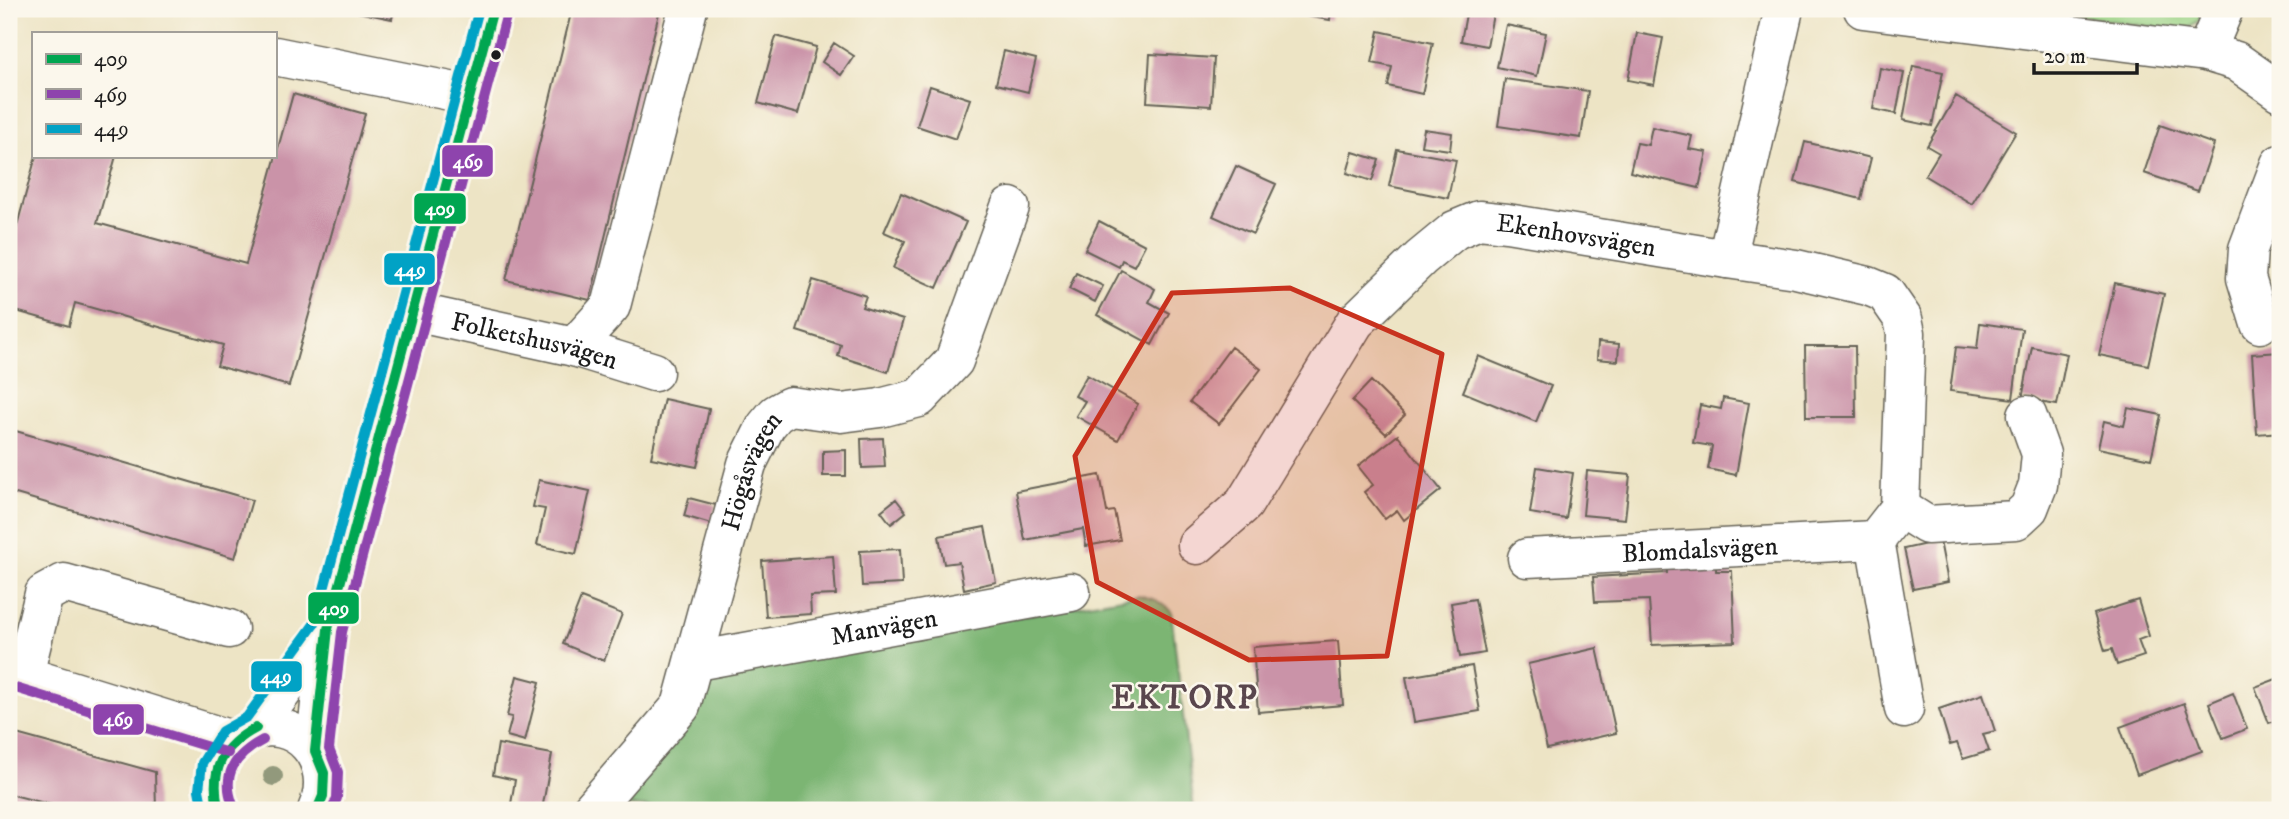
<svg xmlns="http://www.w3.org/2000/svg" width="2289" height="819" font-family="'IM FELL DW Pica',serif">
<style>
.green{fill:#9bd386;stroke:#5c7851;stroke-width:2}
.forest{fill:#7cb573;stroke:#4c6848;stroke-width:2}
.building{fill:#ca93a8}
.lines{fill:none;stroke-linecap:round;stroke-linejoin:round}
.minor-casing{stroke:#656257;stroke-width:41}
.minor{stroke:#fff;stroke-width:38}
.bus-1-casing{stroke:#fbf7ec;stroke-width:16}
.bus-2-casing{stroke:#fbf7ec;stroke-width:16}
.bus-3-casing{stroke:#fbf7ec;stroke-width:16}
.bus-1{stroke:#00a651;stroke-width:10}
.bus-2{stroke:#8e44ad;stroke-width:10}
.bus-3{stroke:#01a2c5;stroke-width:10}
.tree{fill:#92997c}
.marked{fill:#c8321e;fill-opacity:0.2;stroke:#c8321e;stroke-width:5;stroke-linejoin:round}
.bus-dot{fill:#1c1c1c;stroke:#fbf7ec;stroke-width:2.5}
.labels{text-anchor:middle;stroke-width:5;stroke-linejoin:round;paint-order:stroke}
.street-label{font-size:26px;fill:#1c1c1c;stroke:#fbf7ec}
.district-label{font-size:33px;font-weight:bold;letter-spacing:2px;fill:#59464d;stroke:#fbf7ec}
.line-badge{stroke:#fbf7ec;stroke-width:2.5}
.badge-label{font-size:19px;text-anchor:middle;font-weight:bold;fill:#fff}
</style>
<rect width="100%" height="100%" fill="#fbf7ec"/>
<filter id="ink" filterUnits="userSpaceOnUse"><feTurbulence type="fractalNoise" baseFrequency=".0143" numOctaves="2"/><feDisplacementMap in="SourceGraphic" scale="14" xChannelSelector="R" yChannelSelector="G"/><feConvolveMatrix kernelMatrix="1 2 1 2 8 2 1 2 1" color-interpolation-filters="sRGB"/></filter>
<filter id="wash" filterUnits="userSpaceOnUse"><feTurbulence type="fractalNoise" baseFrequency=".00686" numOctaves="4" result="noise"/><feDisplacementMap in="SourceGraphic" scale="28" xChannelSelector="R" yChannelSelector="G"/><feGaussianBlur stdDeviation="1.57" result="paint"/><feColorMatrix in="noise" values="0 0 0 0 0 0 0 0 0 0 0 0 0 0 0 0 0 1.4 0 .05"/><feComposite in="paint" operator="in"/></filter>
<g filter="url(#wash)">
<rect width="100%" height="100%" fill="#ede4c5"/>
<path class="green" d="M2035 9H2208L2202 18 2183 32Z"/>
<path class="forest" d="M1139 595 1156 600 1171 611 1194 810H709L622 805 688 728 718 670Z"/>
<g id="blocks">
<path class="building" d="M343 9H394L392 19Z
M572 9H660L590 300 506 280Z
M1265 9H1331L1330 20Z
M1467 9H1494L1487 46 1461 41Z
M1506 25 1546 33 1537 76 1497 67Z
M1379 31 1433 43 1422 94 1388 86 1392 67 1372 63Z
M1637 33 1663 38 1654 85 1628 80Z
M776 36 816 47 798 114 758 103Z
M834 43 854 56 841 75 822 62Z
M1004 51 1036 59 1028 92 996 84Z
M1150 54 1214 58 1211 106 1147 102Z
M1913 66 1943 72 1932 126 1903 120Z
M1880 68 1904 73 1896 114 1873 109Z
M1505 79 1588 91 1581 138 1498 126Z
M930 86 970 99 956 139 917 126Z
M293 94 365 114 289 386 217 366 223 345 75 303 69 326 9 309V255L36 156H116L97 223 246 264Z
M1956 96 2016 132 1972 204 1925 176 1939 153 1927 146Z
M2160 125 2214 144 2198 191 2144 173Z
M1652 127 1692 136 1689 149 1707 152 1699 188 1630 172 1637 143 1648 145Z
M1424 129 1452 133 1450 150 1421 146Z
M1805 142 1871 158 1861 199 1795 182Z
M1397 149 1456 160 1448 198 1389 186Z
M1353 152 1379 160 1372 181 1347 173Z
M1236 166 1276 184 1253 234 1213 216Z
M901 193 966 222 937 288 893 268 905 241 884 232Z
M1099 221 1145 245 1134 266 1122 260 1119 267 1085 250Z
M1121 270 1155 289 1149 302 1169 313 1152 345 1097 315Z
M1076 273 1103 286 1095 302 1069 289Z
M813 280 866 296 862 307 903 320 888 372 838 356 841 345 797 331Z
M2115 283 2164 294 2148 365 2099 355Z
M1980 323 2022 329 2013 399 1950 391 1956 347 1977 349Z
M1598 342 1619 344 1618 361 1597 359Z
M1805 346H1855L1856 417H1806Z
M1231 347 1261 369 1219 424 1190 402Z
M2032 347 2067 354 2057 405 2022 399Z
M2280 352V432L2257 434 2252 354Z
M1478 356 1551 386 1536 422 1463 392Z
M1087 375 1138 404 1118 440 1076 416 1085 401 1075 396Z
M1371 381 1405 415 1386 434 1352 401Z
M1723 398 1749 403 1736 475 1708 469 1712 446 1693 443 1700 405 1721 409Z
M664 399 709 409 697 467 651 458Z
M2128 408 2161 415 2151 459 2098 448 2104 421 2124 426Z
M9 429 252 500 235 558 9 492Z
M1398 435 1441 490 1404 520 1397 510 1385 519 1364 492 1373 485 1358 466Z
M883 438 885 467 862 468 861 439Z
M846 450V476H823V451Z
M1537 467 1573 473 1566 519 1530 513Z
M1587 471 1630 475 1625 519 1583 515Z
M1100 475 1107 512 1114 511 1120 540 1086 546 1083 529 1025 540 1016 491Z
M539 480 590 491 576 554 537 545 545 509 533 507Z
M689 498 716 505 711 524 684 516Z
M896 499 906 512 891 524 881 511Z
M985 527 996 582 964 589 959 562 944 564 939 536Z
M1940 541 1948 582 1913 589 1904 549Z
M900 549 902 584 862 586 860 551Z
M833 556 836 595 810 596 811 614 766 617 762 561Z
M1716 557V571H1732L1735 642 1652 645 1649 600 1595 602 1593 577 1667 573 1666 560Z
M581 598 622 614 604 661 563 644Z
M1475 599 1485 653 1460 657 1451 603Z
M2138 600 2149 636 2138 640 2144 656 2117 665 2112 649 2105 651 2094 614Z
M1338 641 1343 705 1258 712 1253 647Z
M1597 648 1616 733 1547 749 1528 664Z
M1472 666 1480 711 1414 722 1406 677Z
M517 676 540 682 525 741 507 736 512 717 507 716Z
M2279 678 2280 719 2269 723 2255 687Z
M2233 693 2247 729 2223 738 2209 703Z
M1983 694 1995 731 1983 734 1989 751 1963 759 1957 743 1950 745 1939 709Z
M2184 703 2202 751 2137 775 2120 727Z
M9 732 155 772 156 810H72L9 794Z
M498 744 552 754 542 810 511 804 515 780 493 775Z"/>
</g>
</g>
<g filter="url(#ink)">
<use href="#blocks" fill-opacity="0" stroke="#656257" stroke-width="2"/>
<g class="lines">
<defs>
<g id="minor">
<path d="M1863 9 2206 52 2236 61 2280 92"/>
<path d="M2206 52 2224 9"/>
<path d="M275 56 470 95"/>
<path id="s1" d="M414 312 574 347 654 372"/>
<path d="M2260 324 2246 278 2248 249 2280 164"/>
<path d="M574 347 611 306 688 9"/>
<path d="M1900 508 1927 525 2016 520 2029 508 2038 485 2041 454 2027 415"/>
<path d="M1875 540 1904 709"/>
<path id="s2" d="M1197 545 1244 504 1355 322 1421 258 1455 230 1479 220 1507 223 1727 259 1784 9"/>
<path id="s3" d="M1527 558 1875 540 1900 508 1906 333 1903 319 1885 293 1868 286 1796 269 1727 259"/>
<path id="s4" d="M696 661 1071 592"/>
<path d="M9 671 232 740"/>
<path d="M24 675 44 594 64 583 229 629"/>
<path d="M256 728 327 631"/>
<path d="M315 751 328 629 493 9"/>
<path d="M220 810C211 794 211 775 220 759 224 754 227 746 231 741 235 737 241 735 245 733 297 710 339 762 317 810"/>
<path id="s5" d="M591 810 681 706 747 464 766 426 776 414 790 406 841 413 880 408 919 398 954 361 1010 207"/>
</g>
</defs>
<use href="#minor" class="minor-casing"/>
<use href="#minor" class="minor"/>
<defs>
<path id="bus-1" d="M218 807C210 769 222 746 256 728
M317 810 323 796 324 773 315 751 328 629 493 9"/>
<path id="bus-2" d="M9 686 228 753
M233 805C221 774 235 755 263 740
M332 810 337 798 338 772 329 749 342 632 507 13"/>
<path id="bus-3" d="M203 810 199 790 202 763 222 731 247 717 315 623 479 9"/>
</defs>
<use href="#bus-1" class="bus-1-casing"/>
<use href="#bus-2" class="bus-2-casing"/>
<use href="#bus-3" class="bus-3-casing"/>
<use href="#bus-1" class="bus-1"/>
<use href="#bus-2" class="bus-2"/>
<use href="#bus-3" class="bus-3"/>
</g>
<circle class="tree" cx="273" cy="776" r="10"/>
</g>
<path class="marked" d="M1290 288 1442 354 1387 656 1249 660 1097 582 1075 456 1172 293Z"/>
<circle class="bus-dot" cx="496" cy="55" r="6"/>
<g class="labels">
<g class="street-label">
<text dy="9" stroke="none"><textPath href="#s2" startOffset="536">Ekenhovsvägen</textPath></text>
<text dy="9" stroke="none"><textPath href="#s1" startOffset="124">Folketshusvägen</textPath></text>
<text dy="9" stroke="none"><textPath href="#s5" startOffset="383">Högåsvägen</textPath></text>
<text dy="9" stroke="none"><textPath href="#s3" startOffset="173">Blomdalsvägen</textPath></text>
<text dy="9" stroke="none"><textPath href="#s4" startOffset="191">Manvägen</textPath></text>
</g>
<g class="district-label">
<text x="1185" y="708">EKTORP</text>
</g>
</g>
<g class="line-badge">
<rect x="441" y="144" width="53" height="34" rx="7" fill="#8e44ad"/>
<rect x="413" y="192" width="54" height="33" rx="7" fill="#00a651"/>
<rect x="383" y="252" width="53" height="34" rx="7" fill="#01a2c5"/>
<rect x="307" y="591" width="53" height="34" rx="7" fill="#00a651"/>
<rect x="250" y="660" width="53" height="33" rx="7" fill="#01a2c5"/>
<rect x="92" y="703" width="53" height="33" rx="7" fill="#8e44ad"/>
</g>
<g class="badge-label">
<text x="468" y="168">469</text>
<text x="440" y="215">409</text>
<text x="410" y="276">449</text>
<text x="334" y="615">409</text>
<text x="276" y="683">449</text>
<text x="118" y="726">469</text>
</g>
<rect width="2289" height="819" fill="none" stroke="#fbf7ec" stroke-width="35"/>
<rect x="32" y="32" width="245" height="126" fill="#fbf7ec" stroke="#a29f99" stroke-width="2"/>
<rect x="46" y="54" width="35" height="10" fill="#00a651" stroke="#a29f99" stroke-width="2"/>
<text x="94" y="66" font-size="21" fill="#1c1c1c">409</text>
<rect x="46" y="89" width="35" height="10" fill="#8e44ad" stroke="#a29f99" stroke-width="2"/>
<text x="94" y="102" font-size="21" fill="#1c1c1c">469</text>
<rect x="46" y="124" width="35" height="10" fill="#01a2c5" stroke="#a29f99" stroke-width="2"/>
<text x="94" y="136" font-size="21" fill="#1c1c1c">449</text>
<path d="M2034 63v10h103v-10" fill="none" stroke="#1c1c1c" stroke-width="3.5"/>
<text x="2044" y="63" font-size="21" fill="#1c1c1c" stroke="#fbf7ec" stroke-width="5" paint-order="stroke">20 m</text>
</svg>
